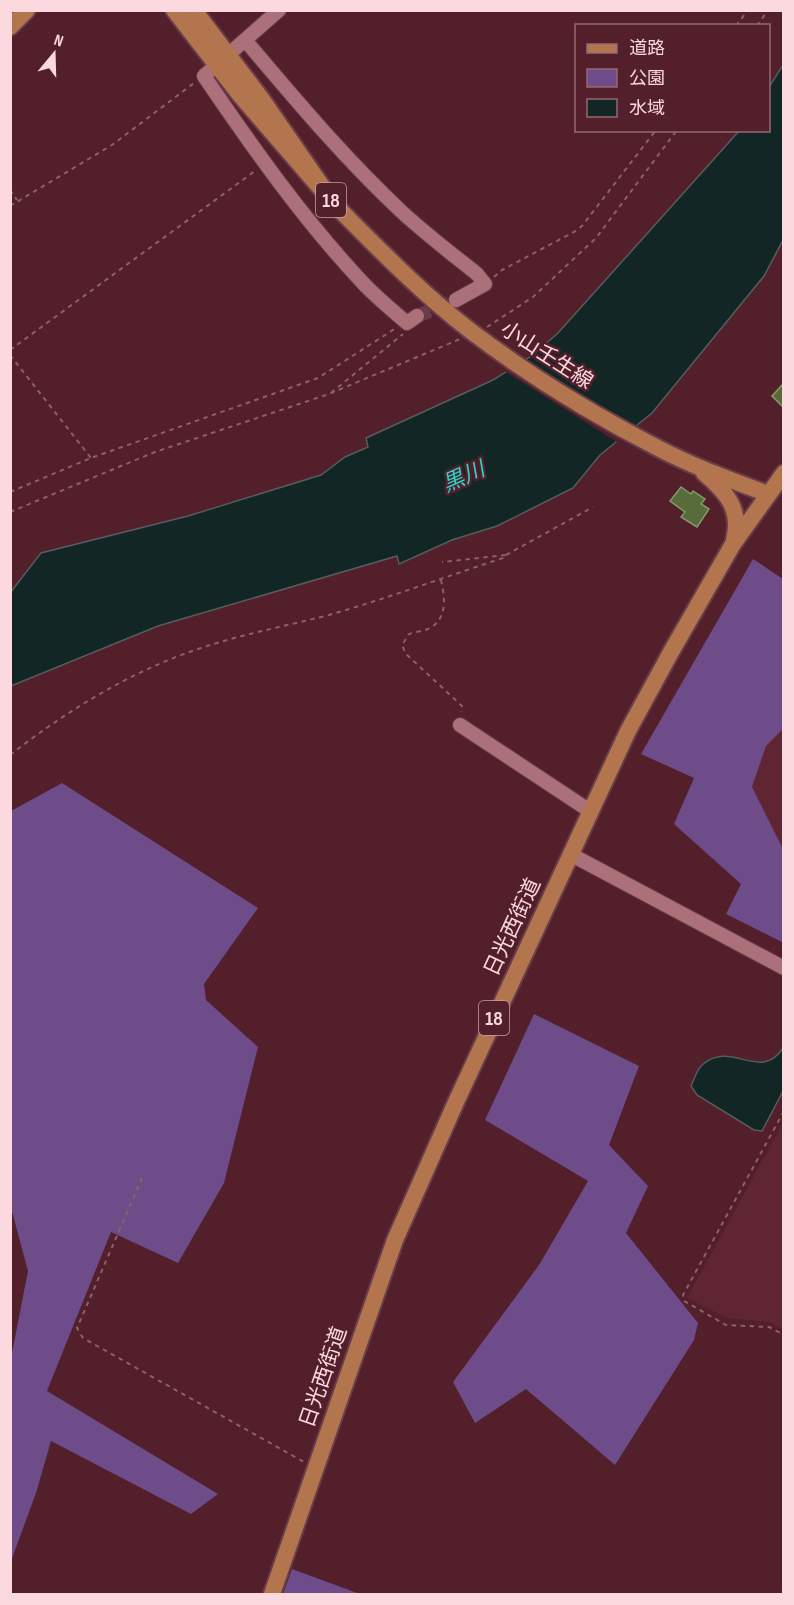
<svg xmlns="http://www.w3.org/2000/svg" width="794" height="1605" font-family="'Sofia Sans Condensed','Noto Sans JP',sans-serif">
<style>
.built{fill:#602533}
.green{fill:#6d4c89}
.water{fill:#122725;stroke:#585c5c;stroke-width:1.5}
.pier{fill:#521f2b}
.building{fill:#586c3b;stroke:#859b68;stroke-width:1.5}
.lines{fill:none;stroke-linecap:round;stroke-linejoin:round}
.minor-tunnel{stroke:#6b3b46;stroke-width:14;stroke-dasharray:14 7;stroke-linecap:butt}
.minor-casing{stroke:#683c49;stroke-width:16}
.major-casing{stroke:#683c49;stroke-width:20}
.path{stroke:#8d606a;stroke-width:2;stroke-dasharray:4.5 4.5;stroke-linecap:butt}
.minor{stroke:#ac707b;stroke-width:14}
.major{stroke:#b3754d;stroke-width:16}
.labels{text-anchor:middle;stroke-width:5;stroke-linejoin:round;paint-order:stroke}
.shield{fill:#521f2b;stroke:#c8a1a8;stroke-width:1.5}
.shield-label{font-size:20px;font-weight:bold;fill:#fbd9de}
.street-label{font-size:21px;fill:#fbd9de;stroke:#521f2b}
.water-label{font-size:22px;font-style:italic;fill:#23d9ce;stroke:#521f2b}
</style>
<rect width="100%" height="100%" fill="#521f2b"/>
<path class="built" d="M783 729V849L752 787 766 746Z
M783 1123 784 1329H783L770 1322 727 1318 687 1298Z"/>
<path class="green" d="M753 559 783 579V729L766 746 752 787 783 849 782 942 726 914 741 884 674 824 694 778 641 754Z
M62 783 258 908 204 984 206 1000 258 1047 224 1183 178 1263 111 1232 47 1391 218 1494 191 1514 51 1441 36 1493 11 1561V1358L28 1271 10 1204 11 811Z
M534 1014 639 1066 609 1145 648 1186 626 1233 698 1323 694 1340 615 1465 526 1389 475 1423 453 1382 539 1265 588 1181 485 1120Z
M292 1569 360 1594H283Z"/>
<path class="water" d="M783 65V240L764 276 652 413 600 455 573 488 497 526 452 540 399 564 397 556 158 626 11 686 10 593 41 553 188 516 321 475 345 457 368 447 366 438 493 380 533 355 558 333 739 131 768 130 769 87Z
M783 1048V1091L762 1131 754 1130 697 1095 691 1086C694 1080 697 1069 702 1065 732 1039 760 1083 783 1048Z"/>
<path class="pier" d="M522 358 574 392 639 427 620 444 503 370Z"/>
<path class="building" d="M783 384V407L772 396Z
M681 487 691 494 693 491 705 499 701 504 709 509 697 527 681 517 685 512 670 501Z"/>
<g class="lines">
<path class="minor-tunnel" d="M417 316 449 303"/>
<defs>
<path id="minor" d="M279 10 204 76C253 148 303 219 363 283 376 297 392 310 407 323L417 316
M245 40C295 99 345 159 403 213 426 234 452 254 477 274L485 284 456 300
M460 725 590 811
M570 854 784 968"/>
<path id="major" d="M174 10 240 95 335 205 261 98 194 10
M10 27 27 10
M335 205C379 249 422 294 472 332 530 376 594 415 658 448 694 467 731 480 768 494
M704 473C726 492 742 509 734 540
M272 1594 395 1240 456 1102 628 731 671 652 733 544 784 473"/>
</defs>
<use href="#minor" class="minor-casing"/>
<use href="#major" class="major-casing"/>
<path class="path" d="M736 26 748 10
M757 26 768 10
M10 190 17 200
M10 206 112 145 194 83
M494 277 502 270 574 232 582 226 656 130
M487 327 533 297 596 238 677 130
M10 350 255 171
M10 355 91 458
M331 393 403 334
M10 492 91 458 318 378 396 328
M10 512 155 452 329 394 460 339
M506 555 593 507
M441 580C445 597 448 620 428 629 423 631 415 632 409 634L402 645 406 654 462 706 461 712
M10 755C68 710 131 671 201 648 243 634 286 626 329 615 388 598 445 577 503 558L506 555 442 562
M784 1111 683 1295 684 1301 726 1325 769 1327 784 1335
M142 1178 77 1328 83 1338 304 1462"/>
<use href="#minor" class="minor"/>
<use href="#major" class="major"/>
</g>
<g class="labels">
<g class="shield">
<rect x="316" y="183" width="30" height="34" rx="4.5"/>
<rect x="479" y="1001" width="30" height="34" rx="4.5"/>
</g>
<g class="shield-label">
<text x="331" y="207">18</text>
<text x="494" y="1025">18</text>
</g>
<g class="street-label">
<text transform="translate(547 355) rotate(33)" y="7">小山壬生線</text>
<text transform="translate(512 927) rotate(-65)" y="7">日光西街道</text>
<text transform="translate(323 1377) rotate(-71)" y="7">日光西街道</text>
</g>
<g class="water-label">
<text transform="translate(463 476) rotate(-24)" y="8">黒川</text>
</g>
</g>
<rect width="794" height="1605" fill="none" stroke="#fbd9de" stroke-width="24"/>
<rect x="575" y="24" width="195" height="108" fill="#521f2b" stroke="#966973" stroke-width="1.5"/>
<rect x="587" y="44" width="30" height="9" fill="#b3754d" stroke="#966973" stroke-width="1.5"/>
<text x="629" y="54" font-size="18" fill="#fbd9de">道路</text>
<rect x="587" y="69" width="30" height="18" fill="#6d4c89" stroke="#966973" stroke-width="1.5"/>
<text x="629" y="84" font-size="18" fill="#fbd9de">公園</text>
<rect x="587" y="99" width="30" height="18" fill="#122725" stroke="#966973" stroke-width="1.5"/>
<text x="629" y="114" font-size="18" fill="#fbd9de">水域</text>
<g transform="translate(54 54) rotate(19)" stroke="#521f2b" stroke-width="4.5" paint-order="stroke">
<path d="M0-4.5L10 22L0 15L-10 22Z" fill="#fbd9de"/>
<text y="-9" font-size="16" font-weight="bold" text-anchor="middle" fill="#fbd9de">N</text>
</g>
</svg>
